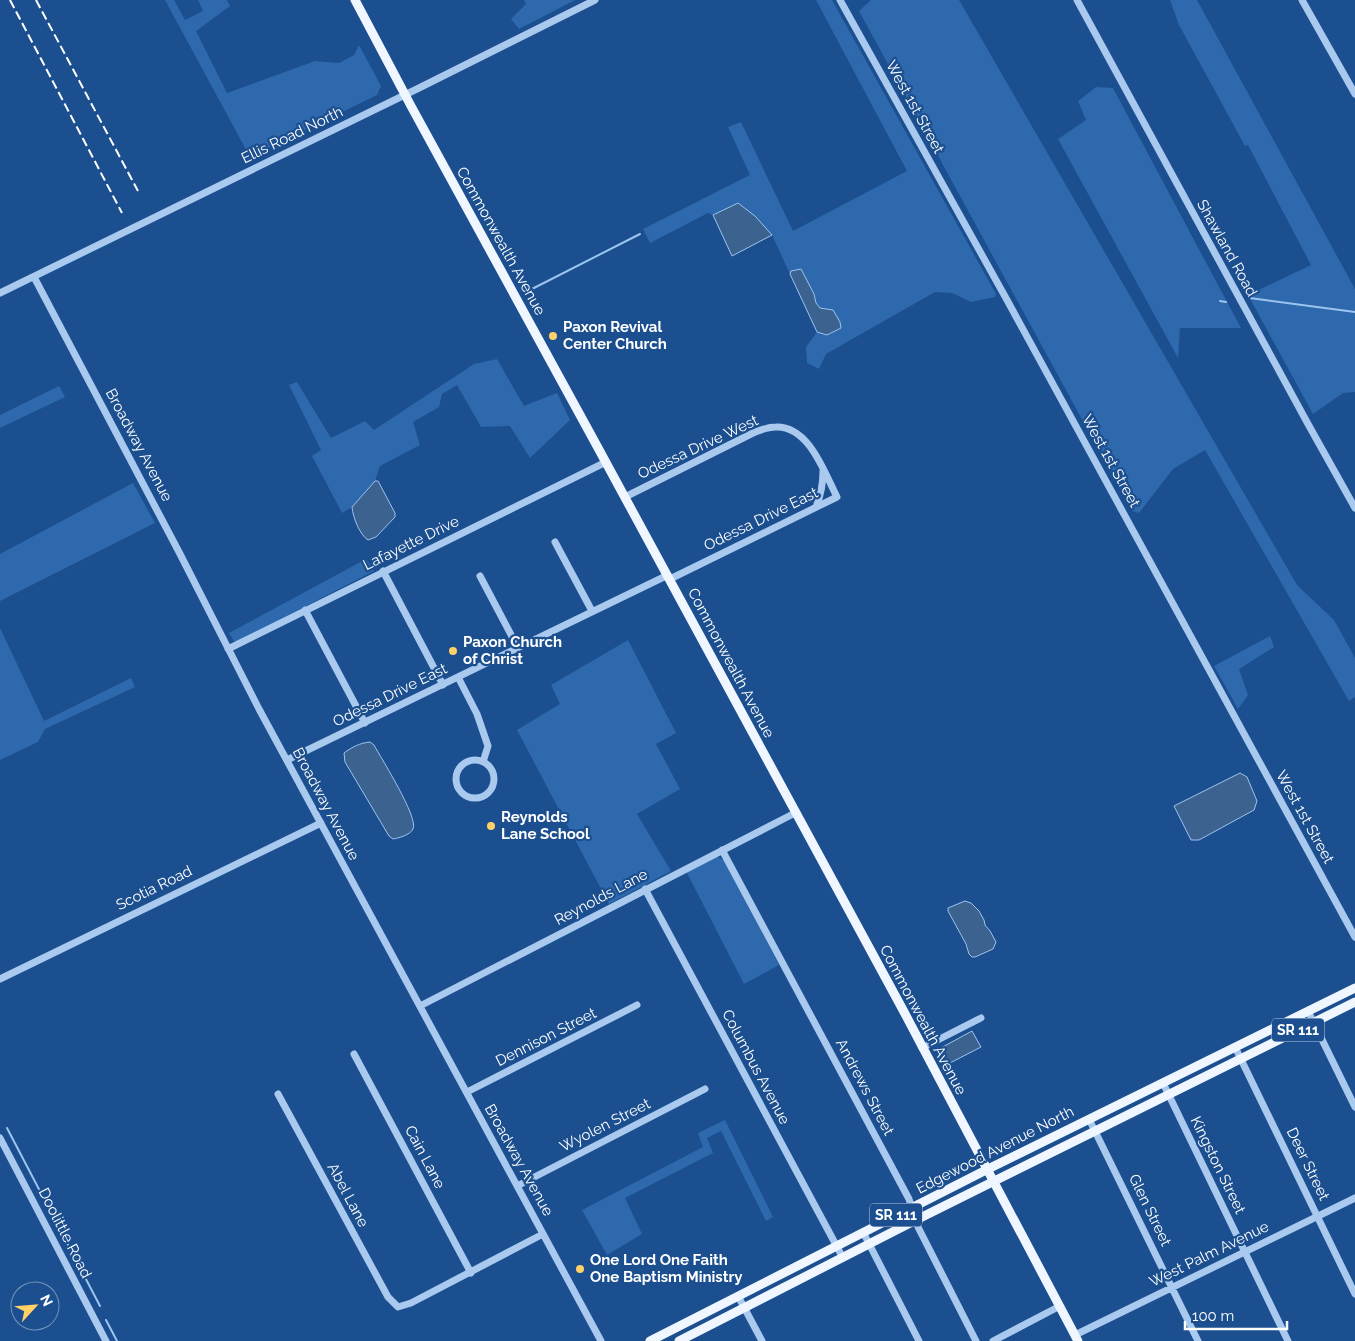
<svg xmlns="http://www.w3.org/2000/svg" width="1355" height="1341" font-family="Raleway,sans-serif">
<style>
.green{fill:#2e69ad}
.water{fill:#3c6290;stroke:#9cc4f0}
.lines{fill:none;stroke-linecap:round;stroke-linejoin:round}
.stream{stroke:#9cc4f0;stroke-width:2}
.minor{stroke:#a9c9ee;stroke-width:7}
.major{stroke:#f0f6ff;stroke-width:9}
.rail{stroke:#fff;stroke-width:2;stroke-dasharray:9 4;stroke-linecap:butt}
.poi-dot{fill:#ffd166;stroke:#1b4f8f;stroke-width:2}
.labels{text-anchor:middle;stroke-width:4.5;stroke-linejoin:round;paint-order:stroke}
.shield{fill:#1b4f8f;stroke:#bbcadd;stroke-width:1}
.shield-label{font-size:14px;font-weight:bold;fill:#fff}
.street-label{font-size:15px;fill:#fff;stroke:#1b4f8f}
.poi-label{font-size:15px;font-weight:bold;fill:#fff;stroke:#1b4f8f;text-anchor:start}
</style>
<rect width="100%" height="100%" fill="#1b4f8f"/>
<path class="green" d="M165 0H174L185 20 203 11 198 0H227L230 6 196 31 227 93 315 61 339 63 354 55 359 45 381 86 377 95 250 157Z
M524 0H575L519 29 511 19 526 4Z
M816 0H832L996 294 995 297 971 302 952 293 935 292 826 354 819 369 807 363 806 347 817 332 827 335 820 308 816 303 814 294 791 271 790 274 772 235 738 203 713 215 708 213 650 243 643 229 750 175 728 127 741 122 793 231 907 171Z
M871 0H959L1297 585 1334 620 1355 658V697L1349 701 1205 450 1173 469 1139 513 1132 511 859 11Z
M1170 0H1197L1355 289V392L1343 393 1313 414 1248 295 1311 265 1248 145 1245 146 1179 25Z
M1096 87 1113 88 1241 328H1180L1178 358 1058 139 1086 120 1078 101Z
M497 359 524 406 557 393 570 420 530 458 510 426 481 427 457 385 442 394 439 407 413 422 420 445 380 466 375 481 352 507 342 513 312 456 321 450 289 385 297 382 331 438 365 421 374 430 474 364Z
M59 386 65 397 0 428V415Z
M133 483 155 523 0 601V554Z
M366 559 374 571 238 641H234L229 633Z
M0 628 44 721 131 678 135 687 45 729 38 742 0 760Z
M1270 636 1274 647 1239 669 1248 695 1238 709 1214 666Z
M628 640 676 733 656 744 680 789 637 814 671 871 609 904 517 730 560 704 551 685Z
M716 856 724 860 779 965 744 984 686 871Z
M725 1120 773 1217 766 1221 721 1131 707 1138 713 1153 625 1198 642 1234 607 1255 582 1210 703 1147 698 1133Z"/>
<path class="water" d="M738 203 755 216 772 235 732 256 713 215Z
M801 269 814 294 816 303 820 308 833 310 840 322 841 328 827 335 817 332 790 274 791 271Z
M375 481H378L395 513V517L376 537 368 540C360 535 353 518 352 507Z
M370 742 374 745C381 758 419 818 413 829 410 835 399 838 393 839L389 836 345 762 344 753C352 747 360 743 370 742Z
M1240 773 1247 777 1257 801 1254 810 1199 840H1191L1174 806Z
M965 901 971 903 979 911 984 920 985 925 990 931 996 942 993 949 975 957H972L969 954 966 944 948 911V908Z
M972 1031 981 1047 948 1064 939 1049Z"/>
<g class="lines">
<path class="stream" d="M530 290 640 234
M1250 298 1355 312
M1220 301 1226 302
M7 1128 100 1306
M106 1320 117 1341"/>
<path class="minor" d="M840 0 1007 300 1355 937
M1077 0 1308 424 1355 508
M1302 0 1355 94
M34 277 179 552 259 709 601 1341
M0 293 419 88 595 0
M625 497 753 433C760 430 768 427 776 427 809 426 824 472 837 497L670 579
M816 507C821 495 823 484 823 471
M555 542 592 611
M383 571 443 685
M480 576 518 648
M305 610 365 723
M228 649 606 462
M458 677 477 714 488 746 483 762
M287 760 668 575
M456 779a19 19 0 1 1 38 0a19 19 0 1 1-38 0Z
M722 850 909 1199 918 1227 976 1341
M645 889 843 1258
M0 979 321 823
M420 1006 795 813
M1308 1011 1355 1107
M1235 1047 1355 1294
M922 1048 981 1018
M354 1054 471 1273
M1163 1083 1288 1341
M467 1092 637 1005
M278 1094 388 1297 398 1307 411 1303 543 1234
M1089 1119 1198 1341
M0 1138 106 1341
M517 1186 705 1089
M863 1232 919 1341
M738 1296 762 1341
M1075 1335 1355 1198
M993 1341 1060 1306"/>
<path class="major" d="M355 0 411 106 597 446 903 1010 1078 1341
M650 1341 988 1169 1355 988
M679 1341 916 1220 1355 1002"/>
<path class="rail" d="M10 0 122 213
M36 0 138 191"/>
</g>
<g class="poi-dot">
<circle cx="553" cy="336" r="5"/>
<circle cx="453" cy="651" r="5"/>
<circle cx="491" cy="826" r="5"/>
<circle cx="580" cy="1269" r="5"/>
</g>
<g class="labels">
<g class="shield">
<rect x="1272" y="1018.5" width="52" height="23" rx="4"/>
<rect x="870" y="1203.5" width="52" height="23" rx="4"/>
</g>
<g class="shield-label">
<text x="1298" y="1035">SR 111</text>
<text x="896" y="1220">SR 111</text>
</g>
<g class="street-label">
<text transform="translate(915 107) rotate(61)" y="5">West 1st Street</text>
<text transform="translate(292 135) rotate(-26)" y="5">Ellis Road North</text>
<text transform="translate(501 241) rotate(61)" y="5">Commonwealth Avenue</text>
<text transform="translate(1227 248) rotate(61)" y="5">Shawland Road</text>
<text transform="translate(139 445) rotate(62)" y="5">Broadway Avenue</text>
<text transform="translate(698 447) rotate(-25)" y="5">Odessa Drive West</text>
<text transform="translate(1111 461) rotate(61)" y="5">West 1st Street</text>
<text transform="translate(761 519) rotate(-26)" y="5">Odessa Drive East</text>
<text transform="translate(411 543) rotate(-26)" y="5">Lafayette Drive</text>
<text transform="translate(731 663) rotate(62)" y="5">Commonwealth Avenue</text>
<text transform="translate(390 695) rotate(-26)" y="5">Odessa Drive East</text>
<text transform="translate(326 804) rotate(62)" y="5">Broadway Avenue</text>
<text transform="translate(1305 817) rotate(61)" y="5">West 1st Street</text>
<text transform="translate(154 888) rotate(-26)" y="5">Scotia Road</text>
<text transform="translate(601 897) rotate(-28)" y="5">Reynolds Lane</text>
<text transform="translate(923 1020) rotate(62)" y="5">Commonwealth Avenue</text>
<text transform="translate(546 1037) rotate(-27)" y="5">Dennison Street</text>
<text transform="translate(756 1067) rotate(62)" y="5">Columbus Avenue</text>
<text transform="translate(865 1087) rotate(62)" y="5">Andrews Street</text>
<text transform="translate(605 1125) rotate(-27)" y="5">Wyolen Street</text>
<text transform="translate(995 1150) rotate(-27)" y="5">Edgewood Avenue North</text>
<text transform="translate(425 1157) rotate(62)" y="5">Cain Lane</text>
<text transform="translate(519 1160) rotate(61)" y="5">Broadway Avenue</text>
<text transform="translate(1308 1164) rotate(64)" y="5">Deer Street</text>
<text transform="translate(1218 1165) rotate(64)" y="5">Kingston Street</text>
<text transform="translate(348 1195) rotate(62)" y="5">Abel Lane</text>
<text transform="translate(1150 1210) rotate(64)" y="5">Glen Street</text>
<text transform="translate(65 1233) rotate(63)" y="5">Doolittle Road</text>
<text transform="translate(1209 1254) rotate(-26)" y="5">West Palm Avenue</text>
</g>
<g class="poi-label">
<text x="563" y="332">Paxon Revival<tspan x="563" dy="17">Center Church</tspan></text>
<text x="463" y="647">Paxon Church<tspan x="463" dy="17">of Christ</tspan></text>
<text x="501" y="822">Reynolds<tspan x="501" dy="17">Lane School</tspan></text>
<text x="590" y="1265">One Lord One Faith<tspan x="590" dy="17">One Baptism Ministry</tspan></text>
</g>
</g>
<g transform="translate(35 1306) rotate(64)"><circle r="24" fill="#1b4f8f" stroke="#7695bc"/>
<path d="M0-4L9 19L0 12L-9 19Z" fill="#ffd166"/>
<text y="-8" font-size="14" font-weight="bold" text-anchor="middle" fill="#ffffff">N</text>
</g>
<path d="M1185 1321v8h102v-8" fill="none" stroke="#ffffff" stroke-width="2.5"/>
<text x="1192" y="1321" font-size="15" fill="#ffffff" stroke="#1b4f8f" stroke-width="4" paint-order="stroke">100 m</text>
</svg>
